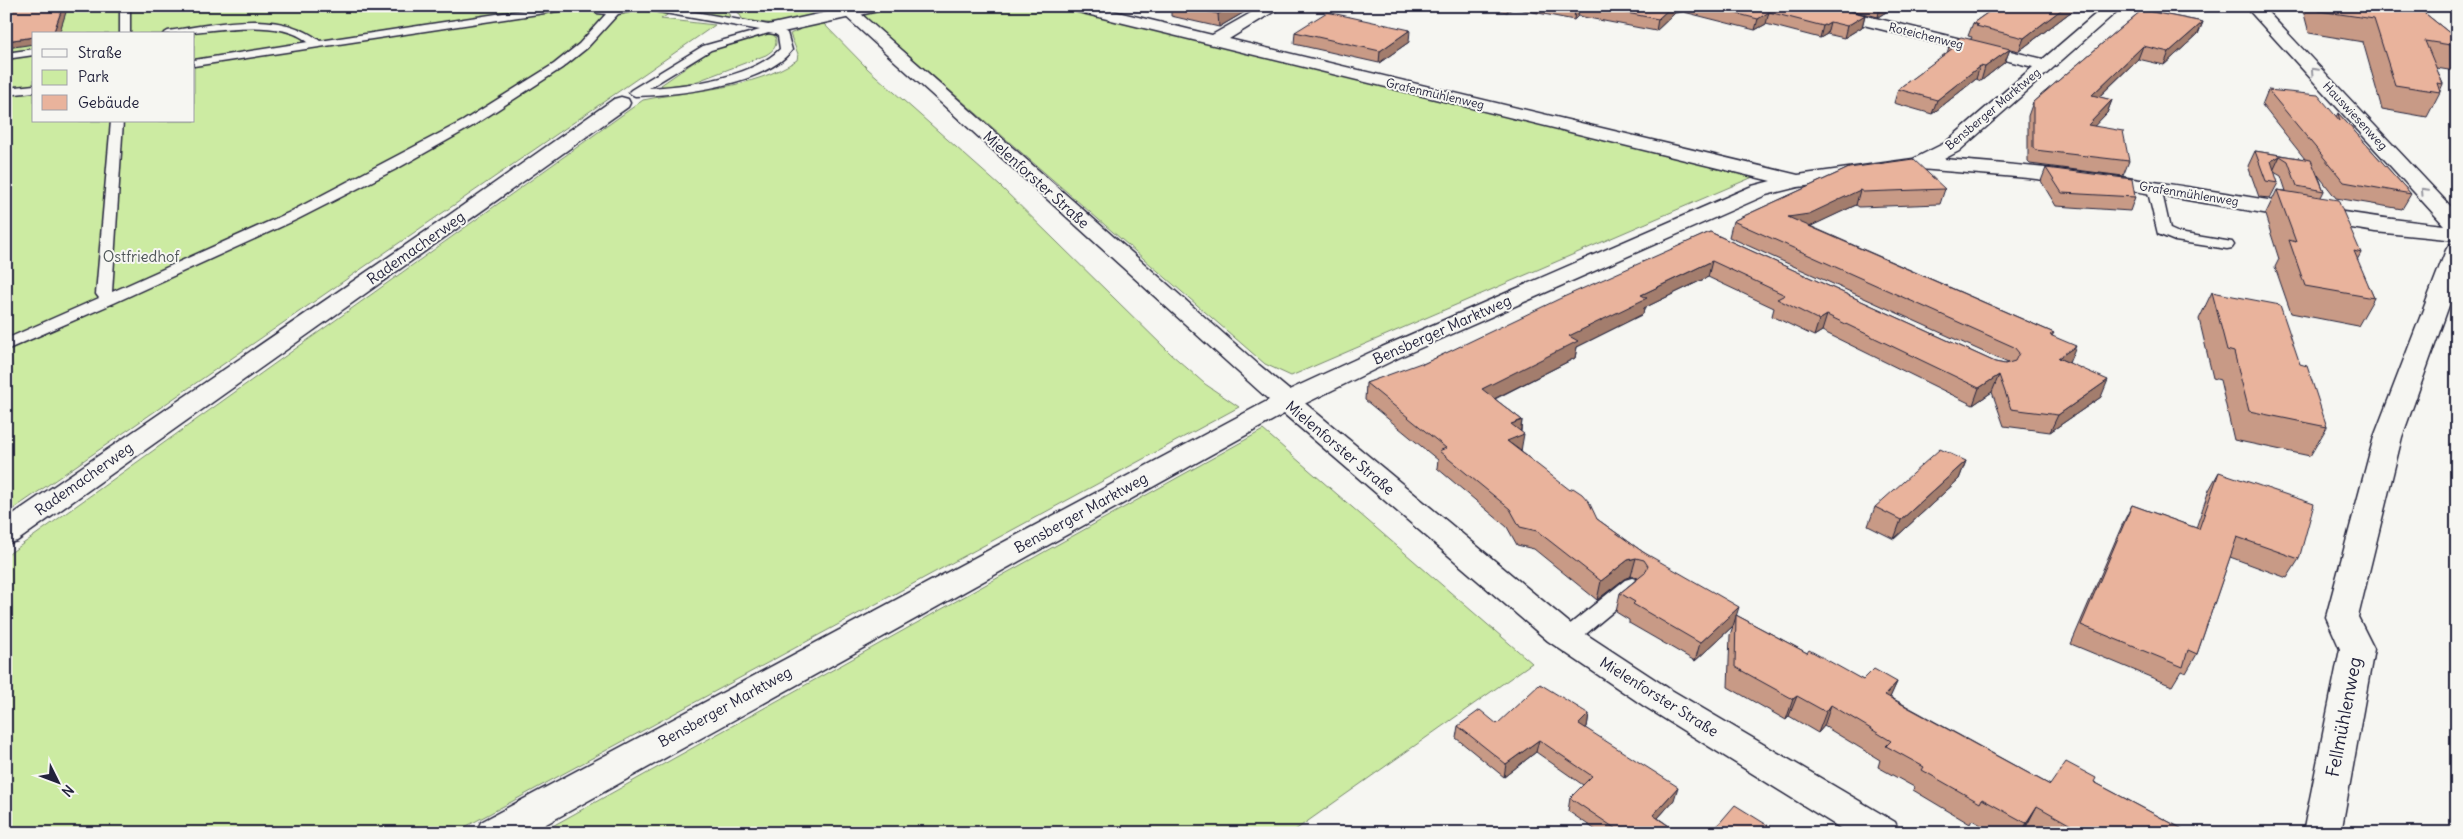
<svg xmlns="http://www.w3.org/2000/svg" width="2463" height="839" font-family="Delius,sans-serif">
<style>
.green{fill:#cceba2;stroke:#77866e;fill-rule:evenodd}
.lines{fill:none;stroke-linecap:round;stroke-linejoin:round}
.lane-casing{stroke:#22223b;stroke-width:3}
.street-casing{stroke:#22223b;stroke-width:3}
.secondary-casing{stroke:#22223b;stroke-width:3}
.lane{fill:#f6f6f2;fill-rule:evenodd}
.street{fill:#f6f6f2;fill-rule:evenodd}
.secondary{fill:#f6f6f2;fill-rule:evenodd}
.wall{fill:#c89a86;stroke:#22223b}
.shaded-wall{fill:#a37d6d;stroke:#22223b}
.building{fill:#e9b39c;stroke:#22223b}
.oneway{stroke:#9797a0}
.labels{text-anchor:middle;stroke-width:4;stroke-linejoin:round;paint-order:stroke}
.far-street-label{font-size:12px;fill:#22223b;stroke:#f6f6f2}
.street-label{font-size:15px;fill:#22223b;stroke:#f6f6f2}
.park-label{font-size:15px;fill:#4c5455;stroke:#f6f6f2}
.near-street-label{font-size:18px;fill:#22223b;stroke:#f6f6f2}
</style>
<rect width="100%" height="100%" fill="#f6f6f2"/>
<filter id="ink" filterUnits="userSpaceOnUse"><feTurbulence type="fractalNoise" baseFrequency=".02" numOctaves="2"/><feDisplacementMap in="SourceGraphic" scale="10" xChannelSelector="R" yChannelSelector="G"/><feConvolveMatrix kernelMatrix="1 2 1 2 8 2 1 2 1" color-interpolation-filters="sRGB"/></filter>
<g filter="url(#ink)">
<path class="green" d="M6 6H714L729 14 730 18 675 10 661 19 715 25 6 514ZM34 34H194V121H34Z
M728 6H807L813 15C793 28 765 23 743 20L738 12Z
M885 6H1053L1753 177 1291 376 1265 364 863 15 864 12Z
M820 20 868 69 1000 186 1170 353 1205 384 1239 407 454 833H6V556L643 100C696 89 751 90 797 60L798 54 790 34Z
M769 32 775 36C778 46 774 50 766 55L695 82 662 87 661 85 710 51Z
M1263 430 1532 663 1291 833H540Z"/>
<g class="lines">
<defs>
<path id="lane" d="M120 6H130V34H120Z
M549 6H576L571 9 194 66V60L308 42C276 15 204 34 163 34L168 31C215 24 279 8 320 41Z
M587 6 614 9 626 6H661L774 26 787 33 792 50C764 86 677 95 635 96L631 94 629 92 631 90 703 46 760 30 642 9 618 14 587 48 562 68 471 127 400 167 298 219 114 303 6 350V339L99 298 96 294 111 121H123L112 292 288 213 463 121 554 64 579 44 606 14 597 13ZM772 32 778 36 780 49C751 78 688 86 649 88L711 50Z
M34 49V55L6 59V53Z
M34 85V92L6 95V88Z
M2154 184 2161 188 2170 229 2179 233 2232 242 2234 245 2232 248 2227 249 2175 241 2158 234 2147 188Z
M1632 578 1639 580 1642 585 1639 590 1575 643 1567 646 1559 643 1556 638 1559 633 1625 580Z"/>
<path id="street" d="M855 6H886L878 11 774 34 768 33 766 29 768 25Z
M1064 6H1093L1212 35 1263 6H1283L1229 39 1798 175 1913 159 1945 143 2033 67 1799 9 1797 6H1826L2043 59 2105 6H2123L1959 151 1944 159C2010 164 2075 170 2140 180 2242 194 2342 215 2444 225L2245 6H2262L2457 213V240L2375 232 2140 192 2028 178 1920 169 1900 174 1798 187 1766 195 1400 357 1296 408 1286 410 1276 408 1272 402 1276 396 1382 347 1752 186 1771 181 1066 9Z
M1648 6H1695L1693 9 1669 13 1650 9Z
M621 97 628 99 630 103 628 107 17 541 6 544V519L435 225 614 99Z
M2457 243V283L2402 437 2358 617 2374 649 2341 833H2303L2340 649 2326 617 2374 437 2446 250 2449 245Z"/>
<path id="secondary" d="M834 6H852L1259 365 1572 625 1668 688 1895 822 1900 833H1848L1644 706 1548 641 1284 414 530 833H476L481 822 1269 400Z"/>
</defs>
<use href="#lane" class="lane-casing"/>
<use href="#street" class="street-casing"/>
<use href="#secondary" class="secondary-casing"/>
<use href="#lane" class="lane"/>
<use href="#street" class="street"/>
<use href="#secondary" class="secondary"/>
</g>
<path class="wall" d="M1171 6H1255L1219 27 1171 16Z
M1479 6H1675L1674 14 1656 31 1578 16 1574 20 1513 8 1507 12Z
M1685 6H1829L1865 15 1862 27 1844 38 1827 34 1820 38 1766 24 1755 30 1684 12Z
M1835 6H1887L1886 12 1878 17Z
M1997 6H2076V8L2019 51 2010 49 2005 62 1981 81 1976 79 1932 114 1894 103 1898 89 1947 53 1949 47 1953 44 1954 41 1971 39 1972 37 1968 36 1973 23Z
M2296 6H2416L2457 39V68L2455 71 2436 68 2443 84 2440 91V92L2427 117 2382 109 2363 42 2309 33 2304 14Z
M2142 10 2203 22 2198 34 2164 65 2138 59 2099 97 2112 100 2107 113 2094 126 2129 161 2123 176 2030 164 2028 162V116L2033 102Z
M1295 32 1409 42 1379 63 1294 44Z
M2268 90 2336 117 2338 113 2411 194 2402 209 2336 198 2318 175 2324 191 2321 197 2361 253 2357 260 2374 298 2358 326 2291 313 2275 267 2279 259 2265 215 2277 190 2286 191 2281 176 2274 172 2278 183 2270 198 2259 197 2248 166 2255 151 2305 159 2262 105Z
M1849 168 1945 189 1940 204 1859 207 1856 205 1810 226 2054 333 2052 336 2069 362 2101 397 2050 432 2004 426 1992 392 1973 405 1822 331 1814 336 1772 316 1774 308 1708 277 1644 308 1643 314 1577 347 1575 358 1495 399 1522 420 1521 432V451L1597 519 1643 552 1736 615 1807 653 1863 680 1897 682 1890 697 2050 785 2094 782 2190 833H2036L2026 827 2023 833H1995L1972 820 1970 824 1913 790 1914 787 1878 767 1880 760 1824 726 1818 733 1789 716 1786 720 1728 687 1730 635 1733 626 1695 661 1629 623V620L1616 612 1620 593 1638 578 1631 576 1624 579 1597 600 1534 549 1517 545 1507 527 1437 468 1438 460 1365 400 1366 383 1423 364 1710 232 1995 362 2005 364 2008 363 1729 237 1733 221Z
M2046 168 2135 197 2130 211 2056 206 2041 181Z
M2212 292 2300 364 2327 427 2310 456 2234 440 2220 380 2213 378 2199 319Z
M1966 461 1959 479 1894 539 1868 526 1875 507Z
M2219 472 2299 559 2287 578 2230 557 2197 654 2186 673 2181 671 2172 686 2071 644 2123 523 2132 505 2196 528 2209 490Z
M1589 714 1587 727 1585 728 1674 800 1658 818 1679 833H1600L1568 811 1570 798 1583 785 1536 752 1504 777 1456 738 1458 726 1497 724Z
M2457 728V832L2456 729Z"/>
<path class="shaded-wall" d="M63 6H68L59 34H53Z
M1233 6H1255L1219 27 1218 14Z
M1508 6H1513V8L1507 12Z
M1578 6H1580L1578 16 1574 20 1575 8Z
M1672 6H1675L1674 14 1656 31 1658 19Z
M1880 6H1887L1886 12 1878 17Z
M2066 6H2076V8L2019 51 2024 38Z
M1769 12 1766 24 1755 30 1758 19Z
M1865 15 1862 27 1844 38 1847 26Z
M1830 22 1827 34 1820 38 1823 26Z
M2203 22 2198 34 2164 65 2169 52Z
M1410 30 1409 42 1379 63 1380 51Z
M34 37V44L7 48 6 47V41Z
M2143 46 2138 59 2087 108 2092 95Z
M2010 49 2005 62 1981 81 1985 67Z
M1980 66 1976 79 1932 114 1937 100Z
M2112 100 2107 113 2082 139 2088 125Z
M2280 156 2273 171 2263 176 2271 161Z
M1860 190 1856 205 1805 229 1788 217Z
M1712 261 1708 277 1644 308 1643 314 1577 347 1575 358 1480 406 1482 389 1569 336 1641 295Z
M1827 315 1822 331 1814 336 1819 320Z
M2076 346 2069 363 2058 358Z
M1999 375 1992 392 1973 405 1979 388Z
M2108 380 2101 397 2050 432 2058 415Z
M1522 420 1520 435 1524 434 1521 451 1507 441 1511 424Z
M1966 461 1959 479 1894 539 1901 520Z
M1636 558 1631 576 1624 579 1597 600 1601 581 1628 560Z
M1739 607 1733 626 1695 661 1700 643Z
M1897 682 1888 702 1885 695Z
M1797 696 1789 716 1786 720 1793 699Z
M1831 705 1824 726 1818 733 1826 712Z
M1589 714 1587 727 1576 736 1579 724Z
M1539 740 1536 752 1504 777 1506 764Z
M1678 787 1674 800 1649 828 1653 815Z
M2037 806 2026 827 2023 833H2021Z"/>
<path class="building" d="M6 6H63L53 34H34V37L6 41V32L7 30H6Z
M1183 6H1233L1218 14Z
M1566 6H1578L1575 8Z
M1590 6H1672L1658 19Z
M1707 6H1829L1865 15 1847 26 1830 22 1823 26 1769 12 1758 19Z
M1997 6H2066L2024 38 1976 26 1978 25 1973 23Z
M2318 6H2416L2457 39V46L2425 41 2443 84 2437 83 2440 92 2395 85 2374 19 2319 11Z
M2142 10 2203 22 2169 52 2143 46 2092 95 2112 100 2088 125 2123 131 2129 161 2035 150 2033 147V102Z
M1327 12 1410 30 1380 51 1295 32Z
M1961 37 2010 49 1985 67 1980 66 1937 100 1898 89 1953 48 1949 47 1956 42 1954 41Z
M2268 90 2318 95 2340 121 2338 113 2411 194 2344 182Z
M2255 151 2311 160 2324 191 2297 186 2288 161 2280 156 2271 161 2278 183 2266 181Z
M1913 159 1945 189 1863 192 1860 190 1809 214 1788 217 2054 333 2050 335 2076 346 2058 358 2108 380 2058 415 2011 409 1999 375 1979 388 1827 315 1819 320 1777 299 1785 295 1712 261 1641 295 1647 298 1569 336 1578 341 1482 389 1522 420 1511 424 1524 434 1507 441 1570 490 1573 488 1582 494 1589 502 1597 519 1643 552 1739 607 1700 643 1633 604 1635 602 1620 593 1645 573 1648 566 1644 560 1636 558 1628 560 1601 581 1537 531 1520 527 1510 509 1439 451 1446 448 1366 383 1421 363 1423 364 1559 299 1710 232 1995 362 2005 364 2015 361 2019 353 2014 347 1733 221 1849 168Z
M2046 168 2132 179 2135 197 2062 193Z
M2277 190 2338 200 2361 253 2354 251 2374 298 2305 286 2289 240 2296 242Z
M2212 292 2280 305 2300 364 2307 366 2327 427 2249 411 2234 352 2227 350Z
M1940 449 1966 461 1901 520 1875 507Z
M2219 472 2314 504 2299 559 2237 537 2197 654 2188 650 2183 667 2081 625 2132 505 2199 529Z
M1736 615 1807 653 1809 650 1863 680 1874 669 1897 682 1885 695 2050 785 2066 762 2096 778 2094 782 2190 833H2085L2037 806 2026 823 1982 799 1980 803 1922 770 1924 767 1886 746 1891 741 1831 705 1826 712 1797 696 1793 699 1735 667Z
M1540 684 1589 714 1579 724 1678 787 1653 815 1679 833H1622L1570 798 1592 776 1539 740 1506 764 1458 726 1480 710 1497 724Z
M1735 805 1780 833H1711Z"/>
<defs><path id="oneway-chevron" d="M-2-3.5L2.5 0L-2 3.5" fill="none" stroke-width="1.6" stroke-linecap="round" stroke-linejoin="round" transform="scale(1.25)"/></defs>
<g class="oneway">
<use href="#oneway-chevron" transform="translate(2314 71) rotate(-133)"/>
<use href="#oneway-chevron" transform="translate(2424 191) rotate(-133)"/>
</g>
</g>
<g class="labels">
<g class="far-street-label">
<text transform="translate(1926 36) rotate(14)" y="4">Roteichenweg</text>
<text transform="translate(1435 94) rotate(13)" y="4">Grafenmühlenweg</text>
<text transform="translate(1993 109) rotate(-40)" y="4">Bensberger Marktweg</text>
<text transform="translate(2355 116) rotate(47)" y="4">Hauswiesenweg</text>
<text transform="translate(2189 194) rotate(9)" y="4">Grafenmühlenweg</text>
</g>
<g class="street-label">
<text transform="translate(1036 180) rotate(42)" y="5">Mielenforster Straße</text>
<text transform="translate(416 248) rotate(-35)" y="5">Rademacherweg</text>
<text transform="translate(1442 330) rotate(-24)" y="5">Bensberger Marktweg</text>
<text transform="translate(1340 448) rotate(40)" y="5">Mielenforster Straße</text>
<text transform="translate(84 479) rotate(-35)" y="5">Rademacherweg</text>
<text transform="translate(1081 513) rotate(-29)" y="5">Bensberger Marktweg</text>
<text transform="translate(1659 697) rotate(32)" y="5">Mielenforster Straße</text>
<text transform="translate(725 707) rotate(-29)" y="5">Bensberger Marktweg</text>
</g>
<g class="park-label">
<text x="141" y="262">Ostfriedhof</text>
</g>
<g class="near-street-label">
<text transform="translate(2344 717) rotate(-79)" y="6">Fellmühlenweg</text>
</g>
</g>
<rect width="2463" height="839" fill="none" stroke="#f6f6f2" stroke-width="25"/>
<rect x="12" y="12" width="2438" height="814" fill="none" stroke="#22223b" stroke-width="2" filter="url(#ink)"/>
<rect x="32" y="32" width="162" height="90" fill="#f6f6f2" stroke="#a1a1a9"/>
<rect x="42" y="49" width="25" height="8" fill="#f6f6f2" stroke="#a1a1a9"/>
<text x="78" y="58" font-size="15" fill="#22223b">Straße</text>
<rect x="42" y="70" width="25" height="15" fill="#cceba2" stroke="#a1a1a9"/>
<text x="78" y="82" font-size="15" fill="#22223b">Park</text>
<rect x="42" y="95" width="25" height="15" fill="#e9b39c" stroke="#a1a1a9"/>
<text x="78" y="108" font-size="15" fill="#22223b">Gebäude</text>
<g transform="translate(58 782) rotate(132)" stroke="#f6f6f2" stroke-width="4" paint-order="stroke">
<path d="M0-4L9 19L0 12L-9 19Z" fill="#22223b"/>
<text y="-8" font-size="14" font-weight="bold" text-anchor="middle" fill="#22223b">N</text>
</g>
</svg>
